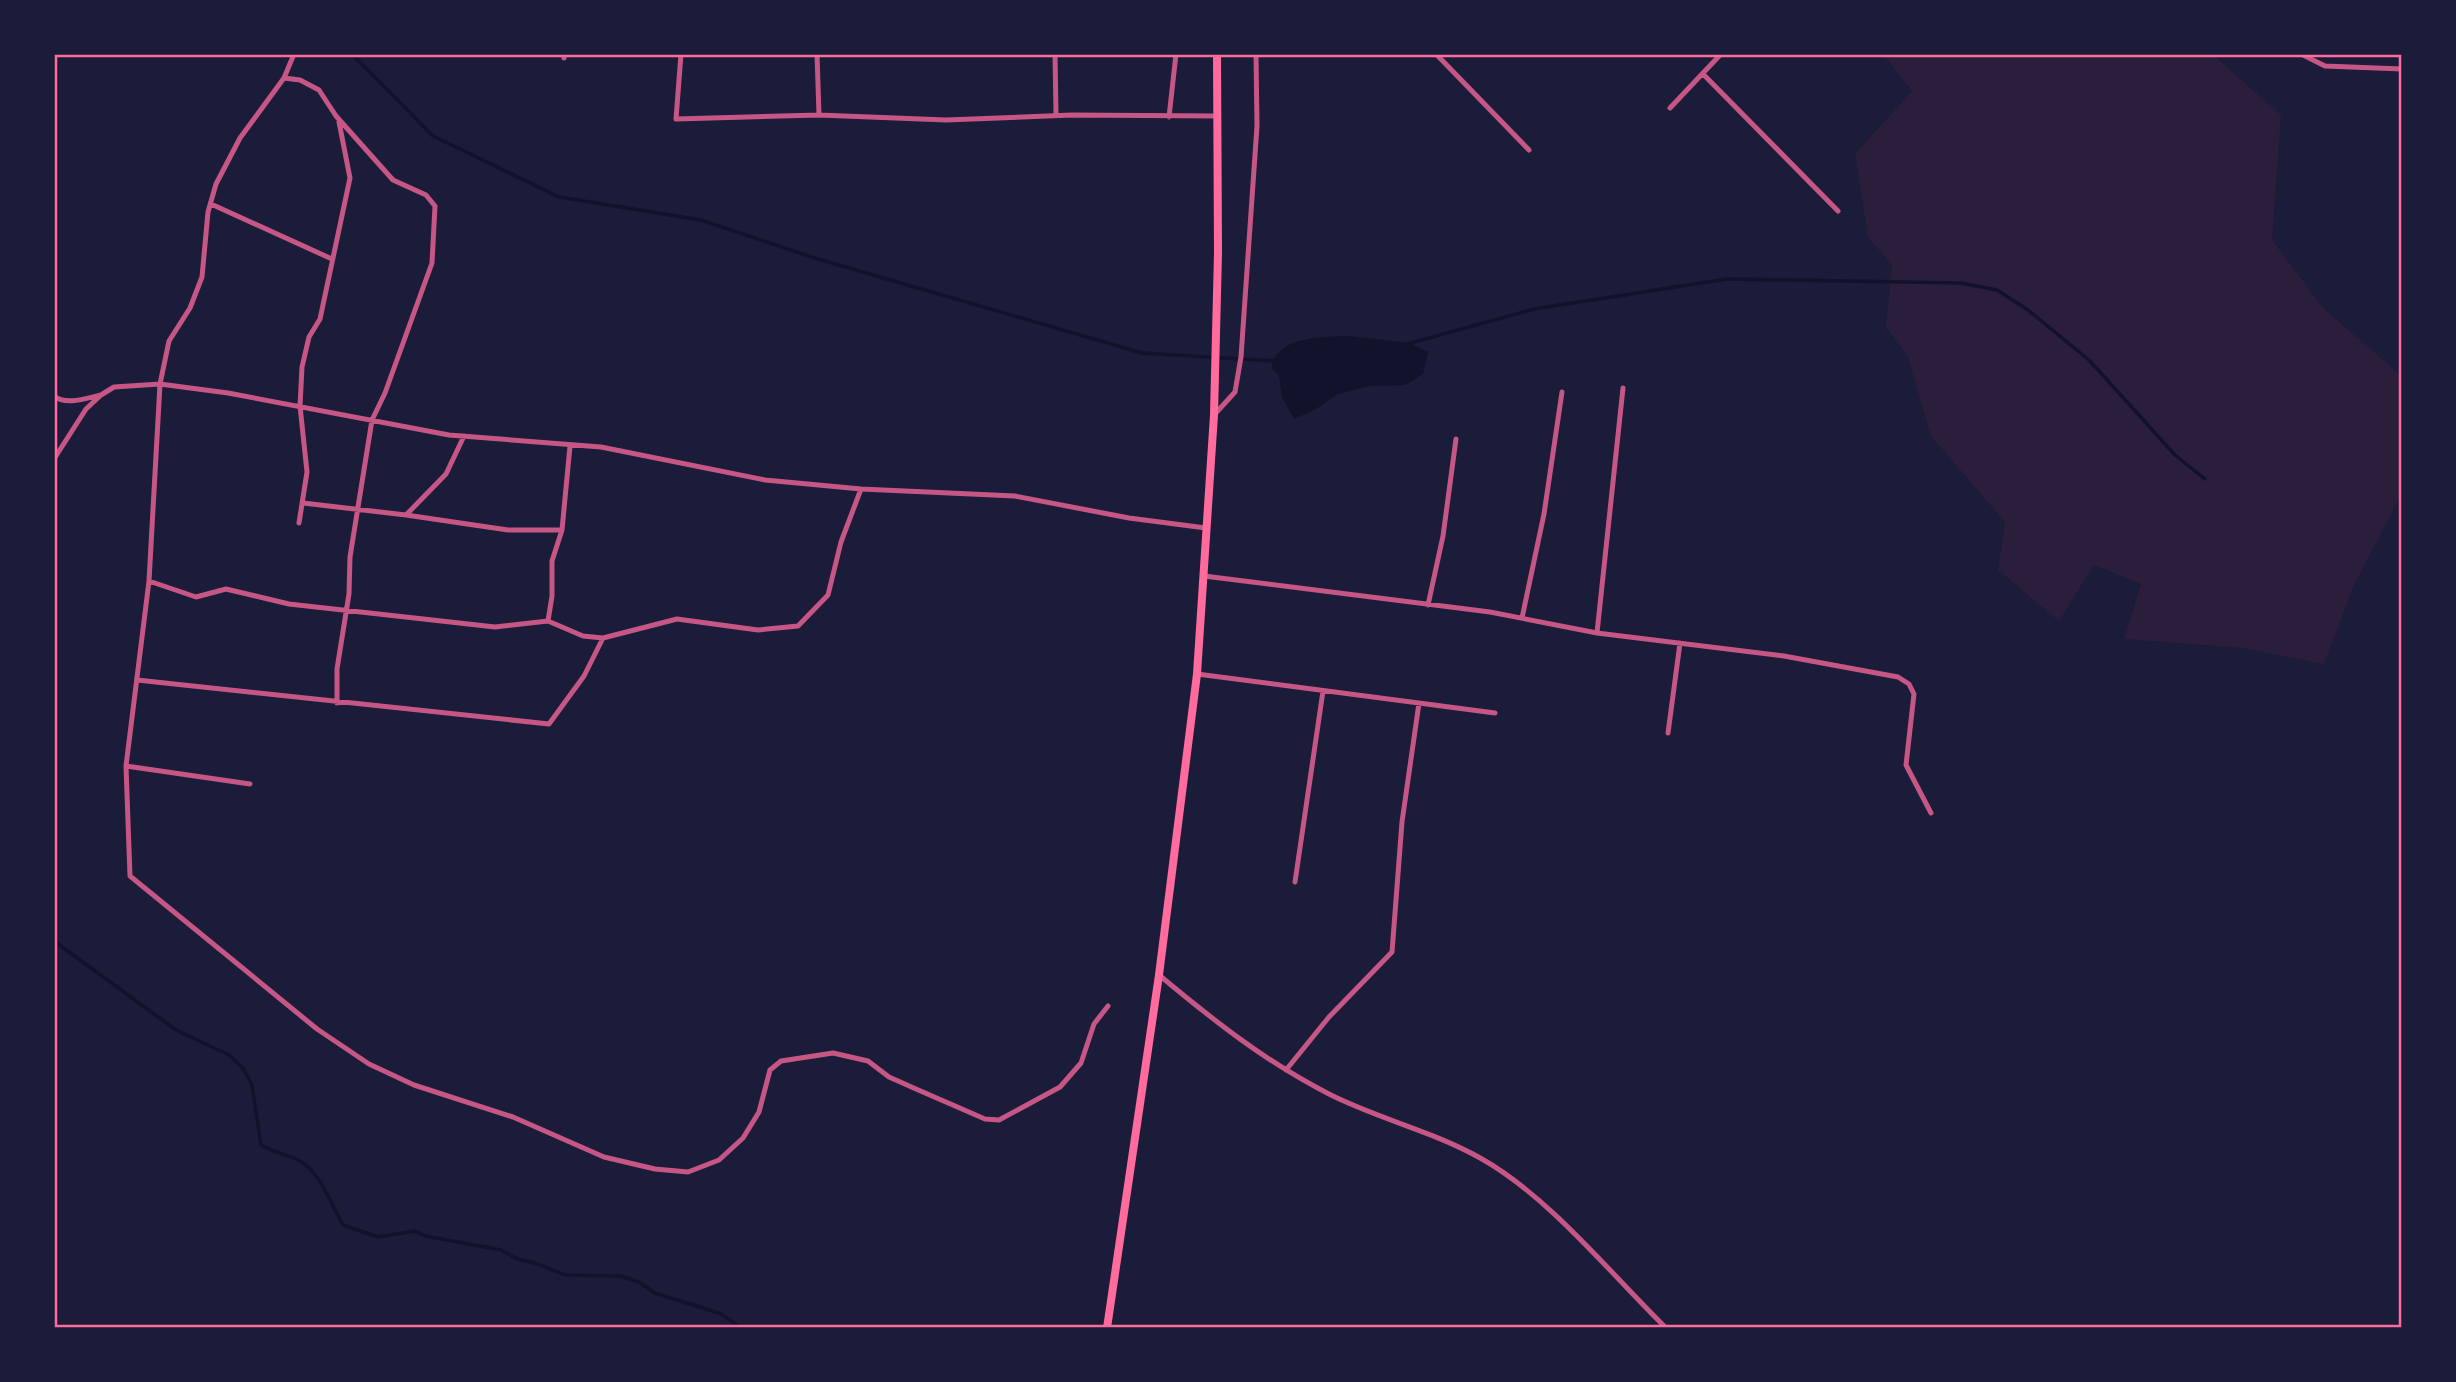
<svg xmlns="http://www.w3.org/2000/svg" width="2456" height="1382" font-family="Montserrat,sans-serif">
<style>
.green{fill:#2a1e3b}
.water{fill:#12122b}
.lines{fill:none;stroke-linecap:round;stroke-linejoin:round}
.stream{stroke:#12122b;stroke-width:3.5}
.minor{stroke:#c65784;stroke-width:5}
.primary{stroke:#ff6b9d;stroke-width:8}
.neatline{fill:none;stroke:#ff6b9d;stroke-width:2.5}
</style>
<rect width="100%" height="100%" fill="#1b1b3a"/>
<path class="green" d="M1883 54H2212L2281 115 2272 240 2324 309 2402 376V493L2354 585 2324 664 2243 648 2124 639 2141 584 2094 565 2059 621 1998 570 2005 522 1931 436 1908 357 1886 327 1892 265 1868 237 1855 154 1912 91Z"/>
<path class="water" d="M1349 336 1410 343 1428 352 1423 374 1405 385 1369 386 1338 394 1316 409 1294 419 1282 397 1279 376 1272 368C1275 336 1324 337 1349 336Z"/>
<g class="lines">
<path class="stream" d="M352 54 433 136 559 197 701 220 818 259 1142 353 1277 361
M1407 344 1534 309 1727 279 1961 283 1997 290 2028 310 2089 360 2175 455 2205 479
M54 941 176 1030 229 1055 243 1068 252 1085 261 1145C273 1152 285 1154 298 1160 320 1171 331 1204 343 1225L378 1237 415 1231 425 1236 501 1250 517 1259 535 1263 565 1275 621 1276 639 1282 655 1293 719 1313 742 1328"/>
<path class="minor" d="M294 54 284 78 240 138 216 184 208 212 202 277 190 308 169 341 160 384 149 581 126 766 130 876 317 1029 369 1064 414 1085 513 1117 604 1157 655 1169 688 1172 719 1160 743 1138 759 1112 770 1070 781 1061 833 1053 868 1061 889 1077 916 1089 985 1119 999 1120 1060 1087 1081 1063 1094 1024 1108 1006
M564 54V58
M681 54 676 119 819 115 817 54
M1055 54 1056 115
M1436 54 1529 150
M2301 54 2325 66 2402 69
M1703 74 1838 211
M284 78 300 80 319 90 336 116 393 180 426 195 435 206 432 263 385 393 372 420 350 557 349 594 337 669V703
M1670 108 1721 54
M819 115 946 120 1072 115 1218 116
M1169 117 1176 54
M211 204 332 259
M54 396C66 406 87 398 101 395
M1214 415 1235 392 1241 357 1257 126 1256 54
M54 459 86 409 101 395 114 387 160 384 228 393 449 435 601 447 765 480 861 489 1015 496 1129 518 1206 528
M303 503 406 515 446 474 464 436
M406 515 508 530H562
M299 523 307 472 300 406 302 367 309 337 320 319 350 178 339 122
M1204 576 1490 612 1597 633 1784 656 1898 677 1909 684 1914 694 1906 765 1931 813
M149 581 196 597 226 589 289 604 495 627 548 621 583 636 603 638
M1428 605 1443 536 1456 439
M1522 618 1544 514 1562 392
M548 621 552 596V561L562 530 570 446
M1597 633 1623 388
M1197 674 1495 713
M137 680 549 724 584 676 603 638 677 619 758 630 798 626 828 595 841 542 861 489
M1668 733 1680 643
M126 766 250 784
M1295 882 1323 691
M1159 975C1213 1020 1266 1062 1329 1094 1378 1119 1433 1131 1482 1159 1549 1197 1610 1273 1666 1328
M1286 1070 1329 1017 1392 952 1402 822 1419 703"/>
<path class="primary" d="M1107 1328 1159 975 1197 674 1214 415 1218 253 1217 54"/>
</g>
<rect width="2456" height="1382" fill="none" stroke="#1b1b3a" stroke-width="112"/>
<rect x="56" y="56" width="2344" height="1270" class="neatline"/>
</svg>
